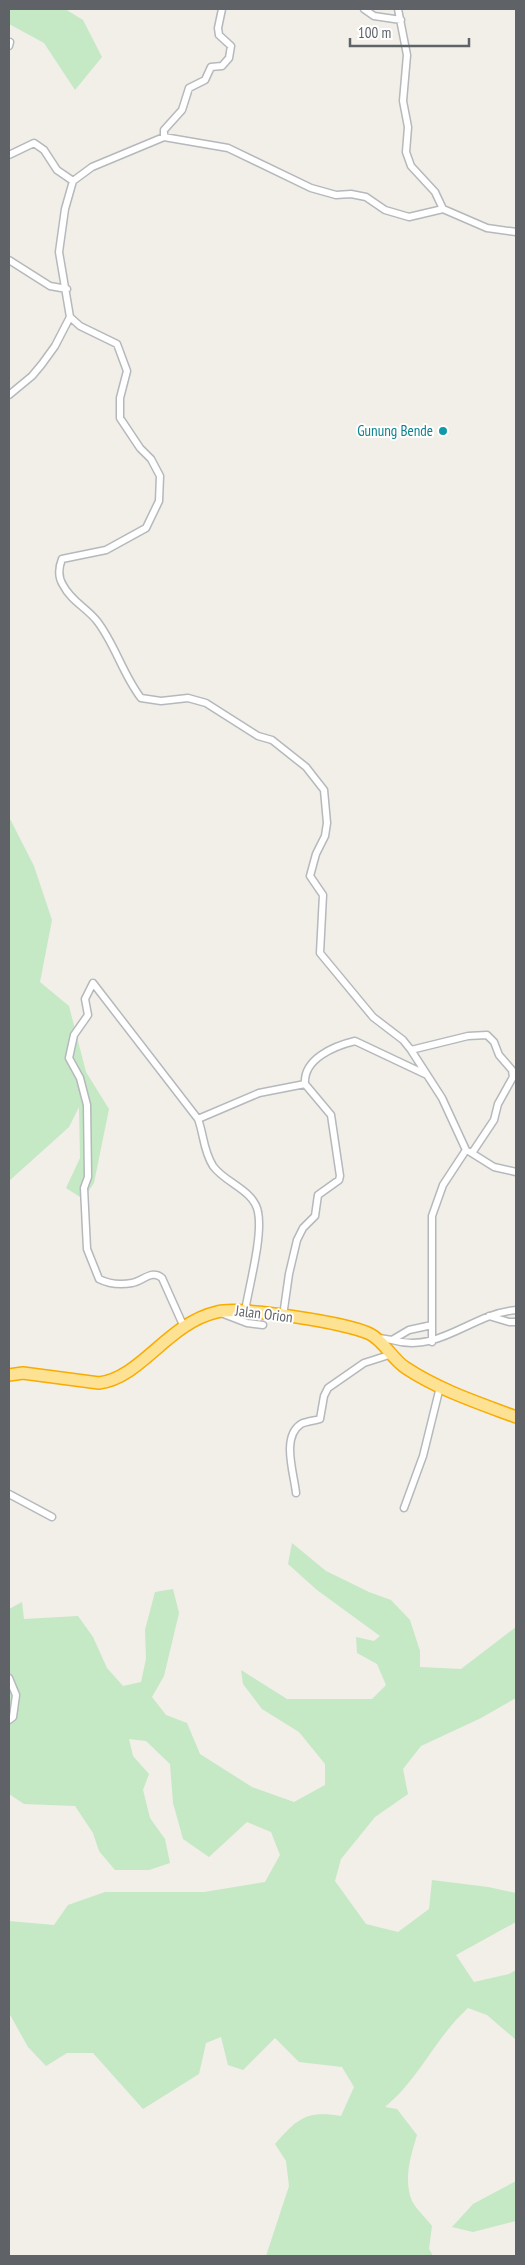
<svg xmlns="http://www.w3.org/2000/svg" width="525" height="2265" font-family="'PT Sans Narrow',sans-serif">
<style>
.green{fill:#c5e8c5}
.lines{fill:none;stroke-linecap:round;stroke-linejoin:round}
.street-casing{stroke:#b5b8bc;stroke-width:9}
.highway-casing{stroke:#f9ab00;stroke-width:14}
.street{stroke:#fff;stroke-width:6}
.highway{stroke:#fde293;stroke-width:11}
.culture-dot{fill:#0f9aa8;stroke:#fff;stroke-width:2}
.labels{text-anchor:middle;stroke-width:4;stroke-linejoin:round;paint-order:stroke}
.culture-label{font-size:15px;fill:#0d838f;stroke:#fff;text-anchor:end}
.street-label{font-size:15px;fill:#5f6368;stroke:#fff}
</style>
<rect width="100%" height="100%" fill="#f1efe8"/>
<path class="green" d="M9 9H65L83 20 102 57 75 90 44 43 9 24Z
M9 817 34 866 52 920 40 982 69 1006 86 1072 109 1109 94 1183 83 1199 66 1188 80 1158 79 1107 69 1127 9 1181Z
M292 1543 326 1571 369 1592 391 1600 410 1620 420 1651V1667L461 1669 516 1627V1698L481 1718 421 1746 403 1769 408 1794 375 1817 341 1859 335 1881 366 1924 398 1932 429 1909 432 1880 488 1887 516 1893V1922L456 1955 474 1982 509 1974 516 1970V2040L487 2015 468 2008C435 2038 420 2078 385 2107L397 2109 417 2135C411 2155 403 2179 412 2201 416 2209 426 2218 432 2226L429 2249 433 2256H266L289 2186 286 2161 275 2144C297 2119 306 2110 341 2116L354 2087 342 2067 299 2062 275 2038 243 2070 228 2065 221 2037 206 2043 199 2074 143 2109 93 2053H67L46 2066 28 2047 9 2013V1921L54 1925 68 1905 105 1892H204L265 1882 280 1855 271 1832 247 1822 209 1857 183 1839 173 1803 170 1764 146 1741 129 1739 133 1756 149 1774 143 1790 150 1818 165 1839 170 1863 149 1870H115L99 1851 93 1833 75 1806 24 1804 9 1794V1609L22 1602 24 1619 78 1616 93 1637 107 1668 123 1686 141 1682 146 1659 145 1630 155 1592 173 1589 179 1613 164 1676 152 1697 166 1715 187 1723 200 1754 252 1787 294 1802 325 1785V1764L299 1732 262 1709 243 1684 241 1670 287 1699H372L386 1685 377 1664 357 1653 356 1637 374 1641 380 1636 317 1590 288 1564Z
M516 2181V2221L473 2232 452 2227 473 2204Z"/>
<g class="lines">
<defs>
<path id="street" d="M364 9 374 16 401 20
M398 9 407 55 403 101 408 127 406 152 411 166 435 192 443 209
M9 46 10 42
M164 137V130L182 110 189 88 205 80 211 67 222 66 229 58 231 46 219 35 218 28 222 9
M9 155 34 143 44 150 57 170 73 181
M9 260 50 286 67 289
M70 317 80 326 117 344 127 371 120 398V418L140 448 151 459 160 476 159 501 146 528 106 550 62 559C58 569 58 577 63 585 71 601 87 608 97 621 115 644 123 675 141 698L161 701 188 698 206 703 258 736 272 740 306 767 324 790 327 823 325 836 316 854 310 876 323 895 320 953 373 1017 403 1040 411 1050 442 1098 466 1150 443 1185 432 1216V1342
M9 395 32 376 42 364 55 346 70 317 59 252 65 209 73 181 92 167 164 137 228 148 311 188 336 195 351 194 366 197 385 210 409 217 443 209 487 228 516 232
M411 1050 468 1036 487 1035 494 1042 499 1055 512 1070 513 1077 498 1104 494 1120 472 1153
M198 1119 259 1093 305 1084
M470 1152 494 1167 516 1172
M221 1313 247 1323 263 1325
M283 1316 289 1274 297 1240 303 1228 315 1216 318 1195 339 1180 340 1176 331 1115 305 1084C303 1059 334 1046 355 1041L427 1075
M489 1316 509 1322H516
M183 1325 162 1278C152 1269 143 1281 132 1283 121 1285 109 1284 99 1279L87 1249 84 1188 88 1177 87 1105 80 1078 69 1058 74 1035 88 1015 85 999 93 983 198 1119C204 1135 203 1150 213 1166 225 1183 254 1190 258 1212 263 1236 249 1286 245 1311
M379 1338 392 1340 409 1330 432 1325
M392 1340C440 1354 470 1314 516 1310
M296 1493C294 1473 281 1437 301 1424 307 1421 314 1421 320 1419L324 1396 328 1388 364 1363 389 1355
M9 1494 52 1517
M404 1508 423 1456 440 1387
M9 1678 16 1695 13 1717 9 1720"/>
<path id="highway" d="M9 1375 23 1373 99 1383C141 1378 168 1323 217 1312 239 1306 349 1323 370 1334 384 1341 392 1359 406 1368 439 1390 479 1403 516 1417"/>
</defs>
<use href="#street" class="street-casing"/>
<use href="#highway" class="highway-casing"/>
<use href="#street" class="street"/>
<use href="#highway" class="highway"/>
</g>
<circle class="culture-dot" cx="443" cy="431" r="5"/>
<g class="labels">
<g class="culture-label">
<text x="433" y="436">Gunung Bende</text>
</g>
<g class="street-label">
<text transform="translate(264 1314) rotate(7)" y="5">Jalan Orion</text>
</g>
</g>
<rect width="525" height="2265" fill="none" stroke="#5f6368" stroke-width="20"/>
<path d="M350 38v8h119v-8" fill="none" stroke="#5f6368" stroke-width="2.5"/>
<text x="358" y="38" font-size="15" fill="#5f6368" stroke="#ffffff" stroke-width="4" paint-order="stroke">100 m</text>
</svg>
